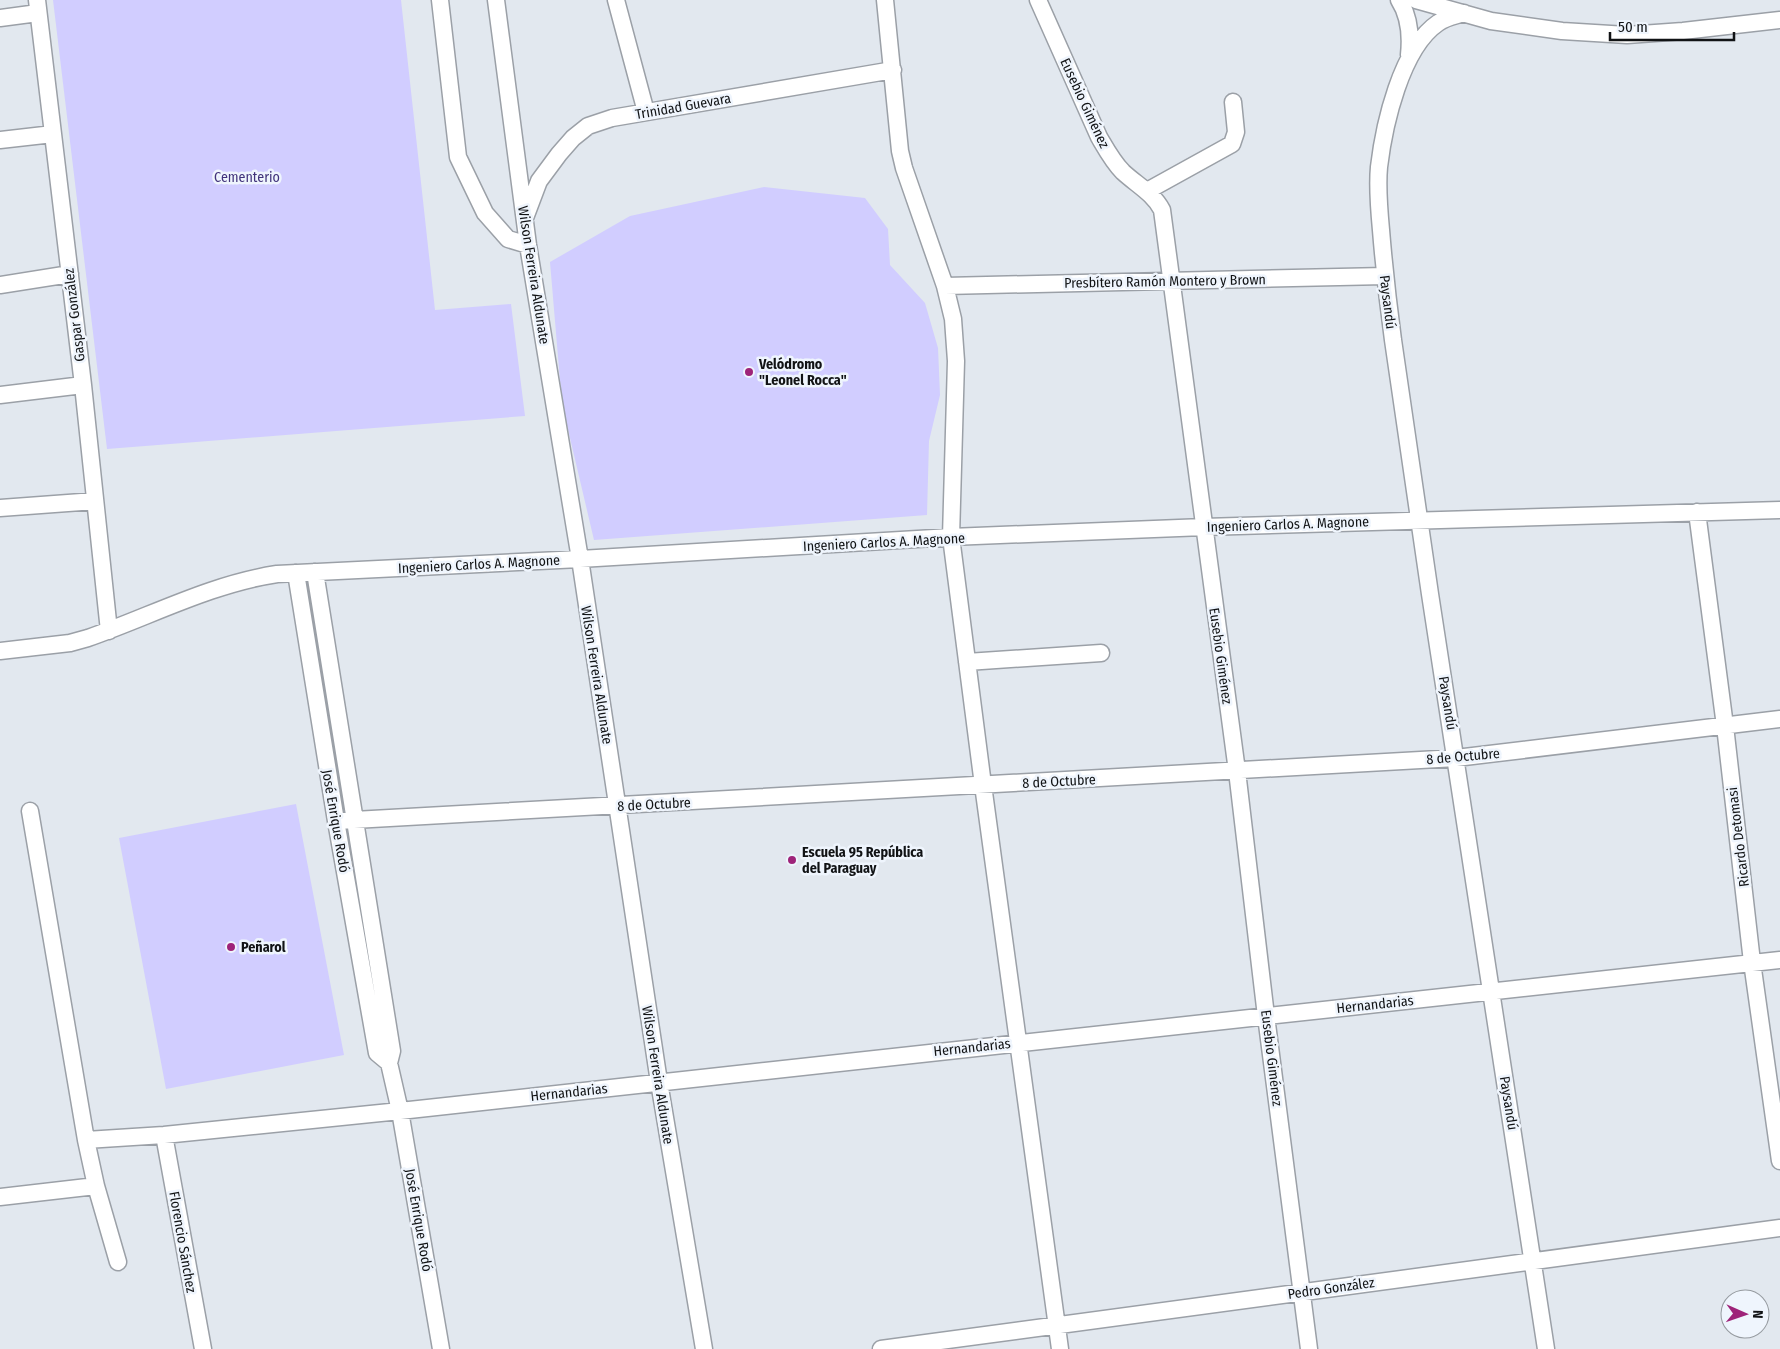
<svg xmlns="http://www.w3.org/2000/svg" width="1780" height="1349" font-family="'Fira Sans Condensed',sans-serif">
<style>
.green{fill:#d1cdff}
.lines{fill:none;stroke-linecap:round;stroke-linejoin:round}
.minor-casing{stroke:#9ba0a7;stroke-width:19}
.minor{stroke:#fff;stroke-width:16}
.poi-dot{fill:#9e2379;stroke:#eff5fd;stroke-width:2}
.labels{text-anchor:middle;stroke-width:5;stroke-linejoin:round;paint-order:stroke}
.street-label{font-size:14px;fill:#111315;stroke:#eff5fd}
.park-label{font-size:14px;fill:#41337b;stroke:#eff5fd}
.poi-label{font-size:14px;font-weight:bold;fill:#111315;stroke:#eff5fd;text-anchor:start}
</style>
<rect width="100%" height="100%" fill="#e2e8ef"/>
<path class="green" d="M53 0H401L435 310 511 304 525 416 107 449Z
M764 187 865 198 888 229 890 265 925 303 938 348 940 395 929 441 927 515 594 540 562 404 550 262 630 216Z
M296 804 344 1055 166 1089 119 838Z"/>
<g class="lines">
<defs>
<path id="minor" d="M37 0 83 385 109 631
M440 0 458 157 485 213 508 239 528 245
M496 0 528 245 580 559 659 1082 704 1349
M616 0 646 112
M885 0 900 151 904 168 945 286 953 319 956 361 951 537 983 785 1060 1349
M1038 0 1099 137C1106 149 1113 162 1123 172 1137 185 1153 193 1162 210L1237 771 1266 1016 1309 1349
M1399 0C1410 17 1411 36 1409 55
M1416 0 1491 21 1562 31 1627 35 1683 31 1780 20
M1464 13C1455 16 1446 17 1438 23 1401 48 1384 125 1379 167 1377 188 1379 209 1381 230 1384 267 1388 303 1393 340 1405 425 1417 510 1430 594 1470 845 1508 1097 1546 1349
M0 18 38 13
M0 140 53 134
M1147 191 1232 144 1236 132 1233 102
M525 218 539 181 559 154 573 138 588 126 612 118 893 70
M0 285 70 274
M945 286 1385 276
M0 395 83 385
M0 508 95 501
M1697 512 1725 726 1752 962 1780 1161
M315 572 392 1051 389 1063 400 1111 441 1349
M296 573 336 821 377 1053 389 1063
M0 651 70 643 88 638C151 616 211 584 277 574L580 559 951 537 1204 527 1780 510
M967 662 1101 653
M30 811 86 1140 96 1186 118 1262
M336 821 1456 758 1780 719
M164 1135 203 1349
M86 1140 164 1135 400 1111 1780 960
M0 1197 96 1186
M881 1349 1780 1228"/>
</defs>
<use href="#minor" class="minor-casing"/>
<use href="#minor" class="minor"/>
</g>
<g class="poi-dot">
<circle cx="749" cy="372" r="5"/>
<circle cx="792" cy="860" r="5"/>
<circle cx="231" cy="947" r="5"/>
</g>
<g class="labels">
<g class="street-label">
<text transform="translate(1085 103) rotate(65)" y="5">Eusebio Giménez</text>
<text transform="translate(683 106) rotate(-10)" y="5">Trinidad Guevara</text>
<text transform="translate(534 275) rotate(81)" y="5">Wilson Ferreira Aldunate</text>
<text transform="translate(1165 281) rotate(-1)" y="5">Presbítero Ramón Montero y Brown</text>
<text transform="translate(1388 302) rotate(83)" y="5">Paysandú</text>
<text transform="translate(74 315) rotate(-97)" y="5">Gaspar González</text>
<text transform="translate(1288 524) rotate(-2)" y="5">Ingeniero Carlos A. Magnone</text>
<text transform="translate(884 542) rotate(-3)" y="5">Ingeniero Carlos A. Magnone</text>
<text transform="translate(479 564) rotate(-3)" y="5">Ingeniero Carlos A. Magnone</text>
<text transform="translate(1221 656) rotate(82)" y="5">Eusebio Giménez</text>
<text transform="translate(597 675) rotate(81)" y="5">Wilson Ferreira Aldunate</text>
<text transform="translate(1448 703) rotate(81)" y="5">Paysandú</text>
<text transform="translate(1463 756) rotate(-5)" y="5">8 de Octubre</text>
<text transform="translate(1059 781) rotate(-3)" y="5">8 de Octubre</text>
<text transform="translate(654 804) rotate(-3)" y="5">8 de Octubre</text>
<text transform="translate(336 821) rotate(80)" y="5">José Enrique Rodó</text>
<text transform="translate(1738 837) rotate(-97)" y="5">Ricardo Detomasi</text>
<text transform="translate(1375 1004) rotate(-6)" y="5">Hernandarias</text>
<text transform="translate(972 1047) rotate(-6)" y="5">Hernandarias</text>
<text transform="translate(1272 1058) rotate(83)" y="5">Eusebio Giménez</text>
<text transform="translate(658 1075) rotate(81)" y="5">Wilson Ferreira Aldunate</text>
<text transform="translate(569 1092) rotate(-6)" y="5">Hernandarias</text>
<text transform="translate(1509 1103) rotate(81)" y="5">Paysandú</text>
<text transform="translate(419 1220) rotate(80)" y="5">José Enrique Rodó</text>
<text transform="translate(183 1242) rotate(80)" y="5">Florencio Sánchez</text>
<text transform="translate(1331 1288) rotate(-8)" y="5">Pedro González</text>
</g>
<g class="park-label">
<text x="247" y="182">Cementerio</text>
</g>
<g class="poi-label">
<text x="759" y="369">Velódromo<tspan x="759" dy="16">"Leonel Rocca"</tspan></text>
<text x="802" y="857">Escuela 95 República<tspan x="802" dy="16">del Paraguay</tspan></text>
<text x="241" y="952">Peñarol</text>
</g>
</g>
<g transform="translate(1745 1314) rotate(92)"><circle r="24" fill="#eff5fd" stroke="#969ba0"/>
<path d="M0-4L9 19L0 12L-9 19Z" fill="#9e2379"/>
<text y="-8" font-size="14" font-weight="bold" text-anchor="middle" fill="#111315">N</text>
</g>
<path d="M1610 32v8h124v-8" fill="none" stroke="#111315" stroke-width="2.5"/>
<text x="1618" y="32" font-size="15" fill="#111315" stroke="#eff5fd" stroke-width="4" paint-order="stroke">50 m</text>
</svg>
